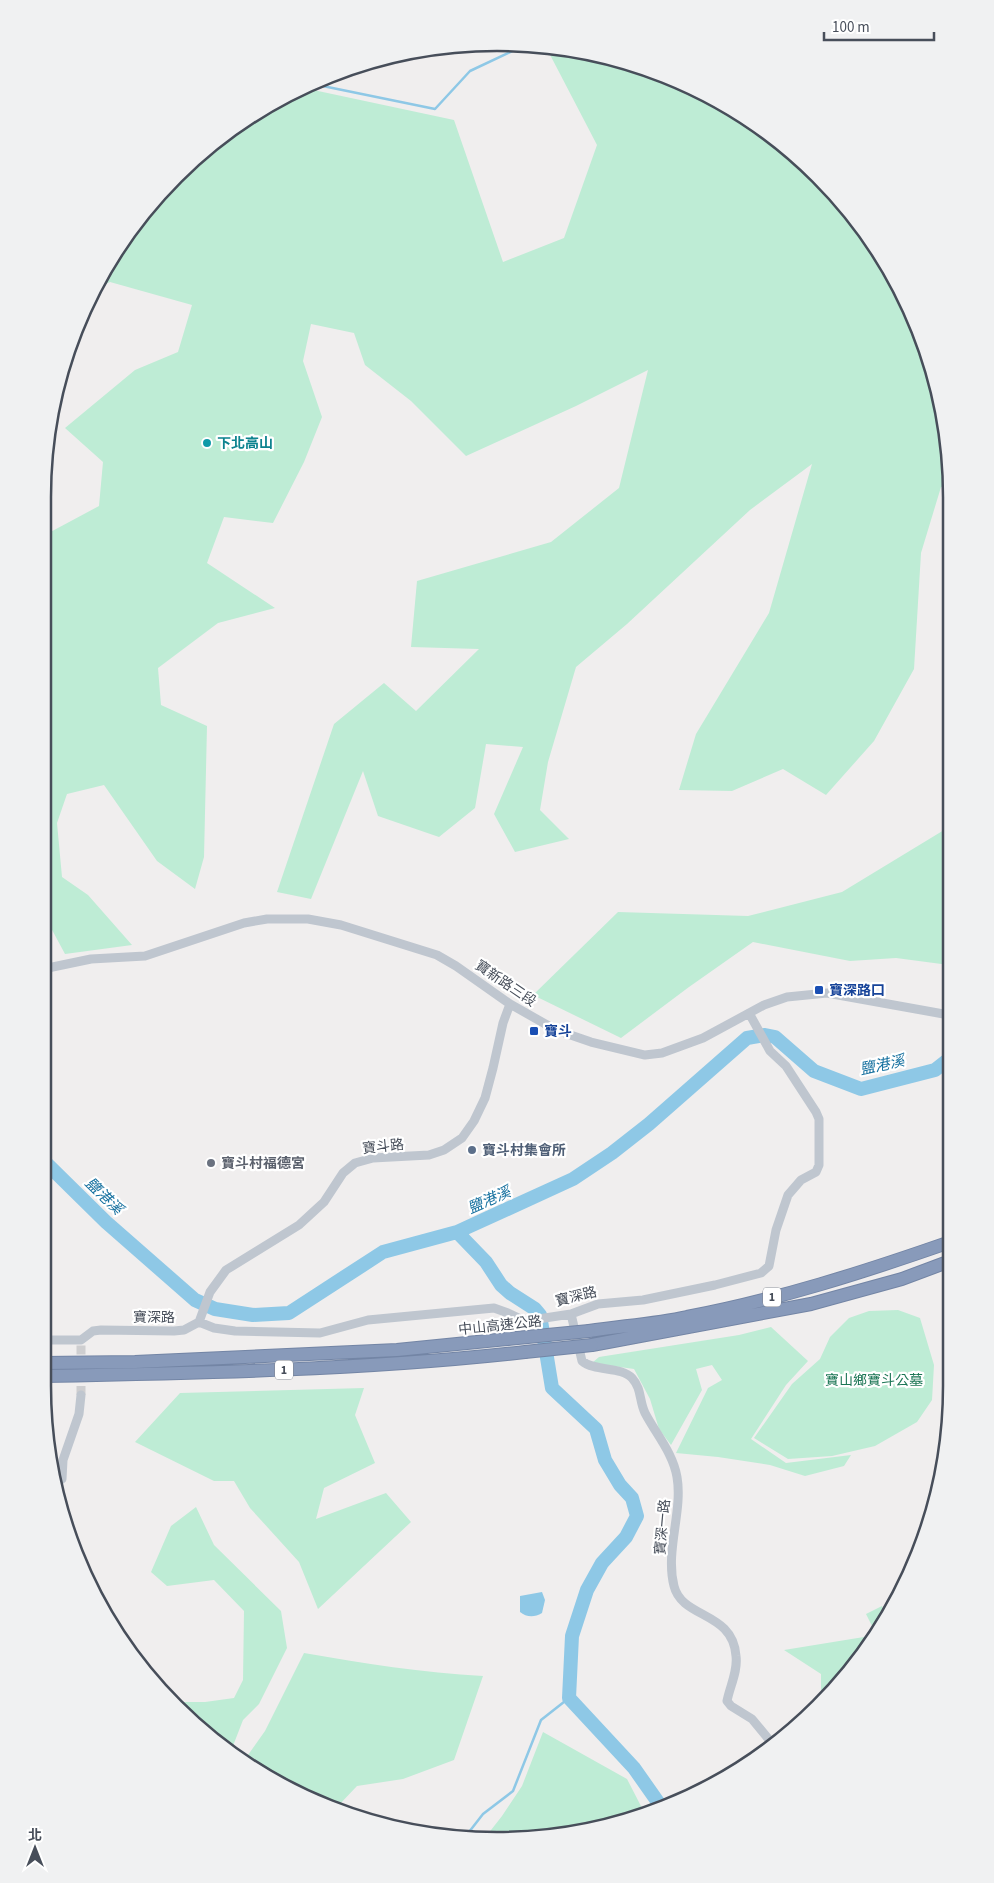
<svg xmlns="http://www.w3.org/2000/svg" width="994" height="1883" font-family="'Source Sans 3','Noto Sans TC',sans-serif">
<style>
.green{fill:#beecd5}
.water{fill:#8ec8e6}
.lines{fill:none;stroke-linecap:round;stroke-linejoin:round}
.stream{stroke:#8ec8e6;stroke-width:2.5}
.river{stroke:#8ec8e6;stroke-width:14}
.minor-tunnel{stroke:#ceced0;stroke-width:9;stroke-dasharray:9 4.5;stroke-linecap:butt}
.highway-casing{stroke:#7385a5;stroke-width:14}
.minor{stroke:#bfc6cf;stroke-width:9}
.highway{stroke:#889aba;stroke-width:12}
.highway-bridge-casing{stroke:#7385a5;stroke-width:14;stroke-linecap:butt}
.highway-bridge{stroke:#889aba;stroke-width:12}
.culture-dot{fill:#0f9aa8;stroke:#fff;stroke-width:2}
.transit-dot{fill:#1a4fb4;stroke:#fff;stroke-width:2}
.service-dot{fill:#5c6f8a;stroke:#fff;stroke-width:2}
.worship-dot{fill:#6b7280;stroke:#fff;stroke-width:2}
.labels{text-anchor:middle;stroke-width:4.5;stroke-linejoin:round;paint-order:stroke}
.shield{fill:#fff;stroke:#7e838c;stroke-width:1}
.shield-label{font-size:12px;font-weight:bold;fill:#474e5a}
.culture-label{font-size:14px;font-weight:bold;fill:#0d838f;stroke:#fff;text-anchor:start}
.street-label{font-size:14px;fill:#474e5a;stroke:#fff}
.transit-label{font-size:14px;font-weight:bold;fill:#164399;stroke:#fff;text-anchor:start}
.service-label{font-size:14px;font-weight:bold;fill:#4e5e75;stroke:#fff;text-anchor:start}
.worship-label{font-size:14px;font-weight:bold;fill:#5b616d;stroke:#fff;text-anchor:start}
.park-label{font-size:14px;fill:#1c7655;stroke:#fff}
.water-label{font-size:15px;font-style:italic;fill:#15709f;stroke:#fff}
.rim{fill:none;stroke:#474e5a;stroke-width:2.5}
</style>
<rect width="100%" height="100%" fill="#f0eeee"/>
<path class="green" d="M546 47 615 58 698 90 796 155 858 221 917 323 948 437V486L941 487 921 553 914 669 874 741 826 795 783 769 732 791 679 790 696 734 769 613 812 464 750 510 627 624 576 667 548 762 540 810 569 839 515 852 494 814 523 747 486 744 475 808 439 837 378 816 363 771 311 899 277 892 334 724 384 683 416 711 479 649 411 647 417 581 551 542 619 488 648 370 576 406 466 456 411 401 365 365 354 333 311 324 303 361 322 417 304 462 273 523 224 517 207 563 275 608 218 623 158 668 161 705 207 726 204 857 195 889 157 861 104 785 67 794 57 823 62 877 88 895 132 945 65 954 43 913V536L99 506 103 462 65 428 135 370 178 352 192 305 110 282 93 290 137 220 198 155 270 103 304 88 454 120 503 262 564 238 597 145Z
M949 827V965L896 958 850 961 753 942 689 987 621 1038 533 995 618 912 748 916 842 892Z
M898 1310 920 1318 934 1365 932 1400 917 1422 875 1446 832 1456 788 1459 754 1438 792 1384 820 1359 830 1337 849 1318 869 1311Z
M771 1327 808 1361 786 1385 751 1439 786 1463 851 1455 844 1466 805 1476 770 1465 718 1457 676 1453 708 1388 722 1380 712 1365 696 1369 702 1390 671 1445 659 1429 650 1399 634 1369 592 1363 599 1357 739 1335Z
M364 1388 355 1415 375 1463 324 1488 316 1519 386 1493 411 1522 318 1609 299 1562 250 1508 234 1481H214L135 1442 180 1393Z
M196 1507 214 1545 281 1611 287 1648 259 1704 243 1720 231 1751 179 1702H205L234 1698 243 1680 244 1611 214 1580 167 1586 151 1572 171 1526Z
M882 1606 885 1614 874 1630 866 1614Z
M870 1636 821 1704V1674L784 1650Z
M304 1653C363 1663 423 1673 483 1676L454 1760 403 1779 357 1786 338 1806 245 1764 243 1762 265 1731Z
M543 1732 627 1779 643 1810 556 1837 484 1839 502 1816 522 1786Z"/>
<path class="water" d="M542 1592 545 1600 542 1613C534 1618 526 1617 520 1612V1596Z"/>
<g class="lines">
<path class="stream" d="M313 84 435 109 470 71 527 44
M467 1839 469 1832 483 1814 513 1791 541 1720 569 1698"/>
<path class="river" d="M43 1160 106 1222 195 1300 215 1309 253 1315 289 1313 383 1252 457 1232 573 1179 612 1153 649 1124 747 1038 765 1035 775 1037 814 1071 861 1089 935 1070 949 1059
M457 1232 486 1262 501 1285 510 1293 535 1309 540 1315 552 1388 596 1429 605 1460 620 1485 632 1498 637 1516 626 1537 602 1563 587 1590 572 1636 569 1698 634 1768 660 1805"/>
<path class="minor-tunnel" d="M81 1395V1340"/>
<defs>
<path id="highway" d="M589 1331C622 1326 655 1324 687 1317 777 1300 864 1272 950 1242
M592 1345 811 1304 902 1279 950 1261
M43 1363 135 1362 397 1350 507 1339
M43 1376C204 1373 364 1370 525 1352"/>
</defs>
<use href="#highway" class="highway-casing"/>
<path class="minor" d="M43 969 91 959 145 956 244 923 267 919H308L341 925 437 955 456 966 510 1004 556 1030 591 1042 645 1055 662 1053 703 1038 764 1005 787 997 827 993 949 1015
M571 1314 582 1361C595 1372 621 1366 632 1378 642 1389 639 1401 645 1413 656 1434 673 1453 677 1477 683 1511 665 1551 674 1586 682 1619 733 1611 736 1656 738 1671 730 1686 727 1701L731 1706 752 1719 771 1742
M199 1322 214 1328 235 1331 320 1333 368 1320 494 1308 508 1313 525 1321 571 1314 598 1304 643 1300 715 1285 761 1273 769 1266 776 1230 788 1195 801 1180 816 1172 819 1165V1119L816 1112 786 1066 770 1051 749 1013
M199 1322 210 1292 226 1270 299 1225 324 1202 343 1173 355 1163 373 1158 429 1155 444 1150 462 1138 474 1121 485 1098 493 1068 503 1023 510 1004
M43 1340H81L93 1331 101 1330 174 1331 184 1330 199 1322
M58 1482 62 1479 63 1460 79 1414 81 1395"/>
<use href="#highway" class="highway"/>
<defs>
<path id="highway-bridge" d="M507 1339 589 1331
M525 1352 592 1345"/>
</defs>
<use href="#highway-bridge" class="highway-bridge-casing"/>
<use href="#highway-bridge" class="highway-bridge"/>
</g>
<circle class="culture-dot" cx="207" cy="443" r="5"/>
<g class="transit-dot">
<rect x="814" y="985" width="10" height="10" rx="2.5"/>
<rect x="529" y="1026" width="10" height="10" rx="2.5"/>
</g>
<circle class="service-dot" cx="472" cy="1150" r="5"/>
<circle class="worship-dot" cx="211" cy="1163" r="5"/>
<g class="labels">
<g class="shield">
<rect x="763" y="1287.5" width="18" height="19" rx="4"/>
<rect x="275" y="1360.5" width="18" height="19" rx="4"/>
</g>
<g class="shield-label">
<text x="772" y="1301">1</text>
<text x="284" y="1374">1</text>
</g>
<g class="culture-label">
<text x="217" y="448">下北高山</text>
</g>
<g class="street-label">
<text transform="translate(506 983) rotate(34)" y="5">寶新路三段</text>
<text transform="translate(383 1146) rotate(-6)" y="5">寶斗路</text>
<text transform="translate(576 1296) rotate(-14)" y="5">寶深路</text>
<text x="154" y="1322">寶深路</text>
<text transform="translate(500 1325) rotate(-6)" y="5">中山高速公路</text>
<text transform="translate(662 1527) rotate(-85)" y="5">寶深一路</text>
</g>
<g class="transit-label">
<text x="829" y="995">寶深路口</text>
<text x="544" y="1036">寶斗</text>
</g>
<g class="service-label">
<text x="482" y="1155">寶斗村集會所</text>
</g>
<g class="worship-label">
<text x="221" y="1168">寶斗村福德宮</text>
</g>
<g class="park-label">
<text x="874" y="1385">寶山鄉寶斗公墓</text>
</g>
<g class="water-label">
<text transform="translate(882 1065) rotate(-12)" y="5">鹽港溪</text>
<text transform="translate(104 1196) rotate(44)" y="5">鹽港溪</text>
<text transform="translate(489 1200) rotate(-24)" y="5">鹽港溪</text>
</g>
</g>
<path d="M0 0H994V1883H0ZM497 51H497A446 446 0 0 1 943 497V1386A446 446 0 0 1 497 1832H497A446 446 0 0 1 51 1386V497A446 446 0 0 1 497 51Z" fill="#f0f1f2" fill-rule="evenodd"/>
<path class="rim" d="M497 51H497A446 446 0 0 1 943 497V1386A446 446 0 0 1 497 1832H497A446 446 0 0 1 51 1386V497A446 446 0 0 1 497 51Z"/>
<g transform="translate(35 1848)" stroke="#ffffff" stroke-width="4" paint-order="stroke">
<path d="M0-4L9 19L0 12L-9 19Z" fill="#474e5a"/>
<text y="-8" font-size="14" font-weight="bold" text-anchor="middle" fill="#474e5a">北</text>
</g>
<path d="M824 32v8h110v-8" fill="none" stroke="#474e5a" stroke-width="2.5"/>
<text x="832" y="32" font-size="15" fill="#474e5a" stroke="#ffffff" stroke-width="4" paint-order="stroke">100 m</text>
</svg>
